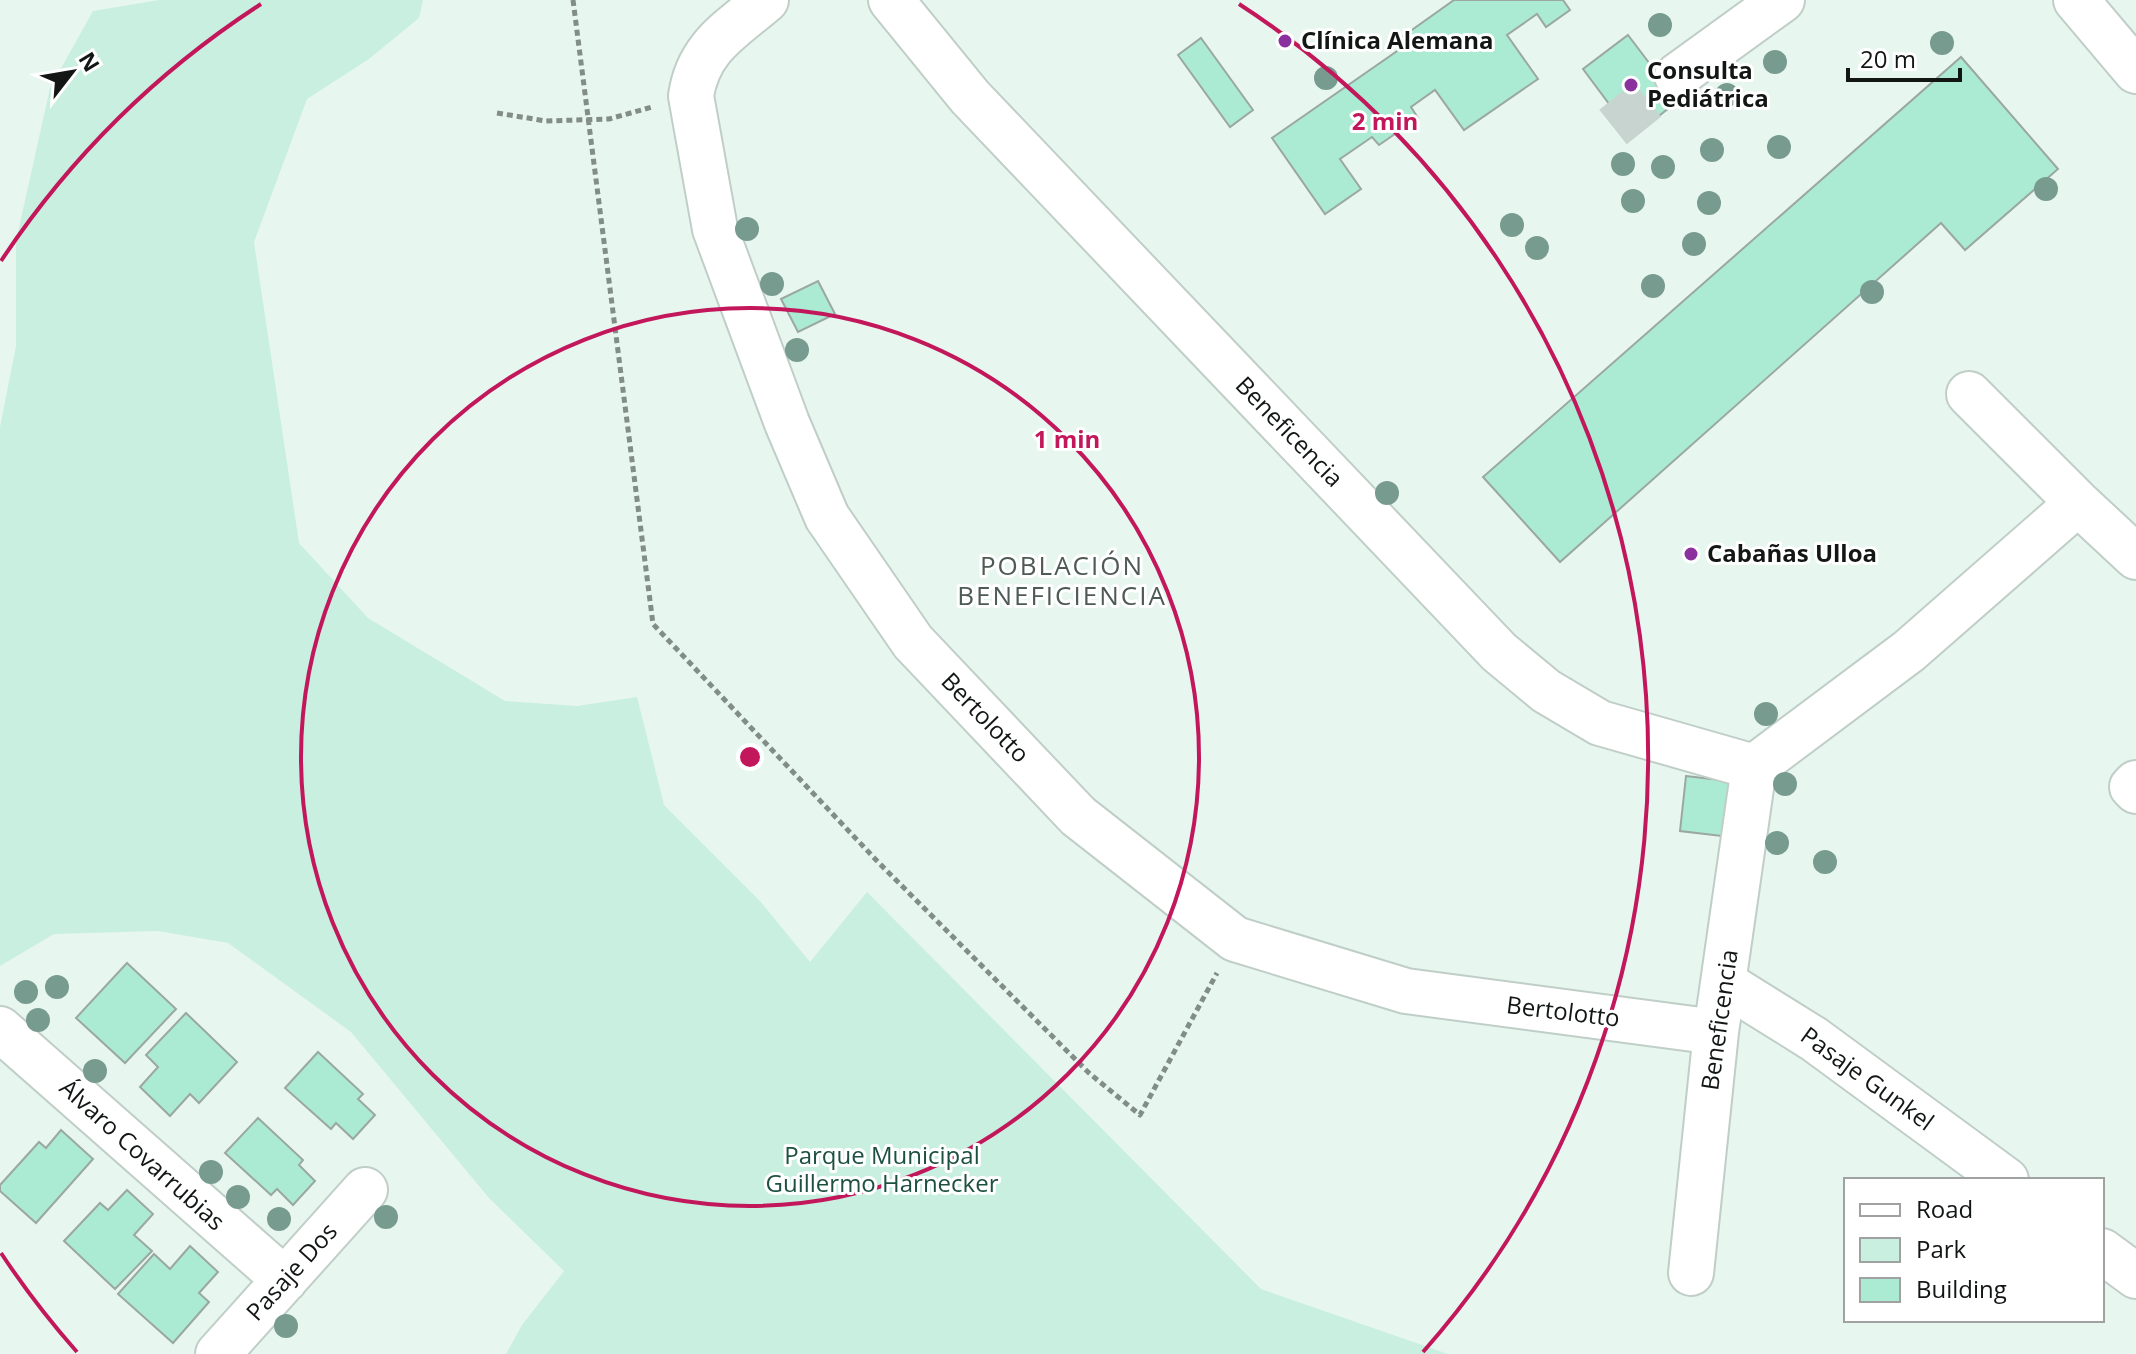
<svg xmlns="http://www.w3.org/2000/svg" width="2136" height="1354" font-family="'Open Sans',sans-serif">
<style>
.green{fill:#c9efe0}
.building{fill:#abead3;stroke:#9aa7a2;stroke-width:2}
.lines{fill:none;stroke-linecap:round;stroke-linejoin:round}
.minor-tunnel{stroke:#c8d4cf;stroke-width:44;stroke-dasharray:44 22;stroke-linecap:butt}
.minor-casing{stroke:#c0cec8;stroke-width:48}
.major-casing{stroke:#c0cec8;stroke-width:48}
.path{stroke:#828c88;stroke-width:5;stroke-dasharray:6 4;stroke-linecap:butt}
.minor{stroke:#fff;stroke-width:44}
.major{stroke:#fff;stroke-width:44}
.tree{fill:#789b90}
.ring{fill:none;stroke:#c2185b;stroke-width:4}
.poi-dot{fill:#8a319d;stroke:#fff;stroke-width:3}
.labels{text-anchor:middle;stroke-width:6;stroke-linejoin:round;paint-order:stroke}
.poi-label{font-size:24px;font-weight:bold;fill:#121614;stroke:#fff;text-anchor:start}
.street-label{font-size:24px;fill:#121614;stroke:#fff}
.park-label{font-size:24px;fill:#1d5041;stroke:#fff}
.neighbourhood-label{font-size:26px;letter-spacing:2px;fill:#4e5a56;stroke:#fff}
.centre{fill:#c2185b;stroke:#fff;stroke-width:4}
.ring-label{font-size:24px;text-anchor:middle;font-weight:bold;fill:#c2185b;stroke:#fff;stroke-width:6;stroke-linejoin:round;paint-order:stroke}
</style>
<rect width="100%" height="100%" fill="#e8f6f0"/>
<path class="green" d="M159 0H423L419 18 369 59 307 99 254 242 299 543 368 618 505 701 577 706 637 697 664 805 760 901 810 962 867 892 1261 1289 1448 1354H506L522 1325 564 1271 489 1198 351 1032 228 943 158 931 54 934 0 966V427L16 346V241L50 88 93 11Z"/>
<path class="building" d="M1454 0H1563L1570 10 1546 27 1537 14 1507 35 1538 79 1464 130 1435 90 1411 107 1418 118 1379 145 1372 137 1340 159 1361 189 1325 214 1272 138 1400 49 1395 42Z
M1628 35 1678 101 1633 136 1583 69Z
M1201 38 1253 110 1230 127 1178 55Z
M1961 57 2058 169 1965 250 1941 223 1560 562 1483 477Z
M818 281 835 314 798 332 781 299Z
M1686 776 1737 782 1730 837 1680 831Z
M127 963 176 1009 125 1063 76 1018Z
M186 1013 237 1062 199 1103 190 1094 170 1116 140 1087 158 1067 146 1055Z
M318 1052 363 1094 358 1099 375 1115 353 1139 336 1123 331 1129 285 1088Z
M258 1118 303 1160 299 1165 315 1181 293 1205 277 1189 271 1195 225 1153Z
M61 1130 93 1159 36 1223 0 1191V1185L39 1142 46 1148Z
M127 1190 153 1214 134 1235 152 1251 115 1289 64 1241 100 1203 108 1210Z
M190 1246 218 1272 199 1293 209 1302 173 1343 118 1294 154 1254 170 1269Z"/>
<g class="lines">
<path class="minor-tunnel" d="M1613 127 1677 76"/>
<defs>
<path id="minor" d="M766 0C731 30 698 47 691 96L715 229 787 423 827 517 913 642 1078 816 1235 939 1406 991 1716 1032
M891 0 970 97 1499 652 1546 691 1600 723 1754 767 1909 651 2078 503 2136 557
M1677 76 1782 0
M1969 394 2078 503
M2136 783 2132 787 2136 791
M1724 983 1814 1039 2006 1180
M0 1029 285 1280
M2102 1251 2136 1276
M1691 1273 1716 1032 1754 767
M218 1354 365 1190"/>
<path id="major" d="M2076 0 2136 71"/>
</defs>
<use href="#minor" class="minor-casing"/>
<use href="#major" class="major-casing"/>
<path class="path" d="M573 0 653 624 879 863 1089 1073 1140 1115 1217 973
M497 113 546 121 609 119 652 107"/>
<use href="#minor" class="minor"/>
<use href="#major" class="major"/>
</g>
<g class="tree">
<circle cx="1660" cy="25" r="12"/>
<circle cx="1942" cy="43" r="12"/>
<circle cx="1775" cy="62" r="12"/>
<circle cx="1326" cy="78" r="12"/>
<circle cx="1727" cy="95" r="12"/>
<circle cx="1779" cy="147" r="12"/>
<circle cx="1712" cy="150" r="12"/>
<circle cx="1623" cy="164" r="12"/>
<circle cx="1663" cy="167" r="12"/>
<circle cx="2046" cy="189" r="12"/>
<circle cx="1633" cy="201" r="12"/>
<circle cx="1709" cy="203" r="12"/>
<circle cx="1512" cy="225" r="12"/>
<circle cx="747" cy="229" r="12"/>
<circle cx="1694" cy="244" r="12"/>
<circle cx="1537" cy="248" r="12"/>
<circle cx="772" cy="284" r="12"/>
<circle cx="1653" cy="286" r="12"/>
<circle cx="1872" cy="292" r="12"/>
<circle cx="797" cy="350" r="12"/>
<circle cx="1387" cy="493" r="12"/>
<circle cx="1766" cy="714" r="12"/>
<circle cx="1785" cy="784" r="12"/>
<circle cx="1777" cy="843" r="12"/>
<circle cx="1825" cy="862" r="12"/>
<circle cx="57" cy="987" r="12"/>
<circle cx="26" cy="992" r="12"/>
<circle cx="38" cy="1020" r="12"/>
<circle cx="95" cy="1071" r="12"/>
<circle cx="211" cy="1172" r="12"/>
<circle cx="238" cy="1197" r="12"/>
<circle cx="386" cy="1217" r="12"/>
<circle cx="279" cy="1219" r="12"/>
<circle cx="286" cy="1326" r="12"/>
</g>
<g class="ring">
<circle cx="750" cy="757" r="449"/>
<path d="M77 1352A898 898 0 0 1 1 1253M1 261A898 898 0 0 1 261 4M1239 4A898 898 0 0 1 1423 1352"/>
</g>
<g class="poi-dot">
<circle cx="1285" cy="41" r="8"/>
<circle cx="1631" cy="85" r="8"/>
<circle cx="1691" cy="554" r="8"/>
</g>
<g class="labels">
<g class="poi-label">
<text x="1301" y="49">Clínica Alemana</text>
<text x="1647" y="79">Consulta<tspan x="1647" dy="28">Pediátrica</tspan></text>
<text x="1707" y="562">Cabañas Ulloa</text>
</g>
<g class="street-label">
<text transform="translate(1289 432) rotate(46)" y="8">Beneficencia</text>
<text transform="translate(985 718) rotate(46)" y="8">Bertolotto</text>
<text transform="translate(1563 1012) rotate(7)" y="8">Bertolotto</text>
<text transform="translate(1720 1020) rotate(-82)" y="8">Beneficencia</text>
<text transform="translate(1867 1079) rotate(36)" y="8">Pasaje Gunkel</text>
<text transform="translate(142 1155) rotate(42)" y="8">Álvaro Covarrubias</text>
<text transform="translate(292 1272) rotate(-48)" y="8">Pasaje Dos</text>
</g>
<g class="park-label">
<text x="882" y="1164">Parque Municipal<tspan x="882" dy="28">Guillermo Harnecker</tspan></text>
</g>
<g class="neighbourhood-label">
<text x="1062" y="575">POBLACIÓN<tspan x="1062" dy="30">BENEFICIENCIA</tspan></text>
</g>
</g>
<circle cx="750" cy="757" r="12" class="centre"/>
<g class="ring-label">
<text x="1385" y="130">2 min</text>
<text x="1067" y="448">1 min</text>
</g>
<rect x="1844" y="1178" width="260" height="144" fill="#ffffff" stroke="#a0a2a1" stroke-width="2"/>
<rect x="1860" y="1204" width="40" height="12" fill="#ffffff" stroke="#a0a2a1" stroke-width="2"/>
<text x="1916" y="1218" font-size="24" fill="#121614">Road</text>
<rect x="1860" y="1238" width="40" height="24" fill="#c9efe0" stroke="#a0a2a1" stroke-width="2"/>
<text x="1916" y="1258" font-size="24" fill="#121614">Park</text>
<rect x="1860" y="1278" width="40" height="24" fill="#abead3" stroke="#a0a2a1" stroke-width="2"/>
<text x="1916" y="1298" font-size="24" fill="#121614">Building</text>
<g transform="translate(72 72) rotate(59)" stroke="#ffffff" stroke-width="6" paint-order="stroke">
<path d="M0-6L14 30L0 20L-14 30Z" fill="#121614"/>
<text y="-12" font-size="22" font-weight="bold" text-anchor="middle" fill="#121614">N</text>
</g>
<path d="M1848 68v12h112v-12" fill="none" stroke="#121614" stroke-width="4"/>
<text x="1860" y="68" font-size="24" fill="#121614" stroke="#ffffff" stroke-width="6" paint-order="stroke">20 m</text>
</svg>
